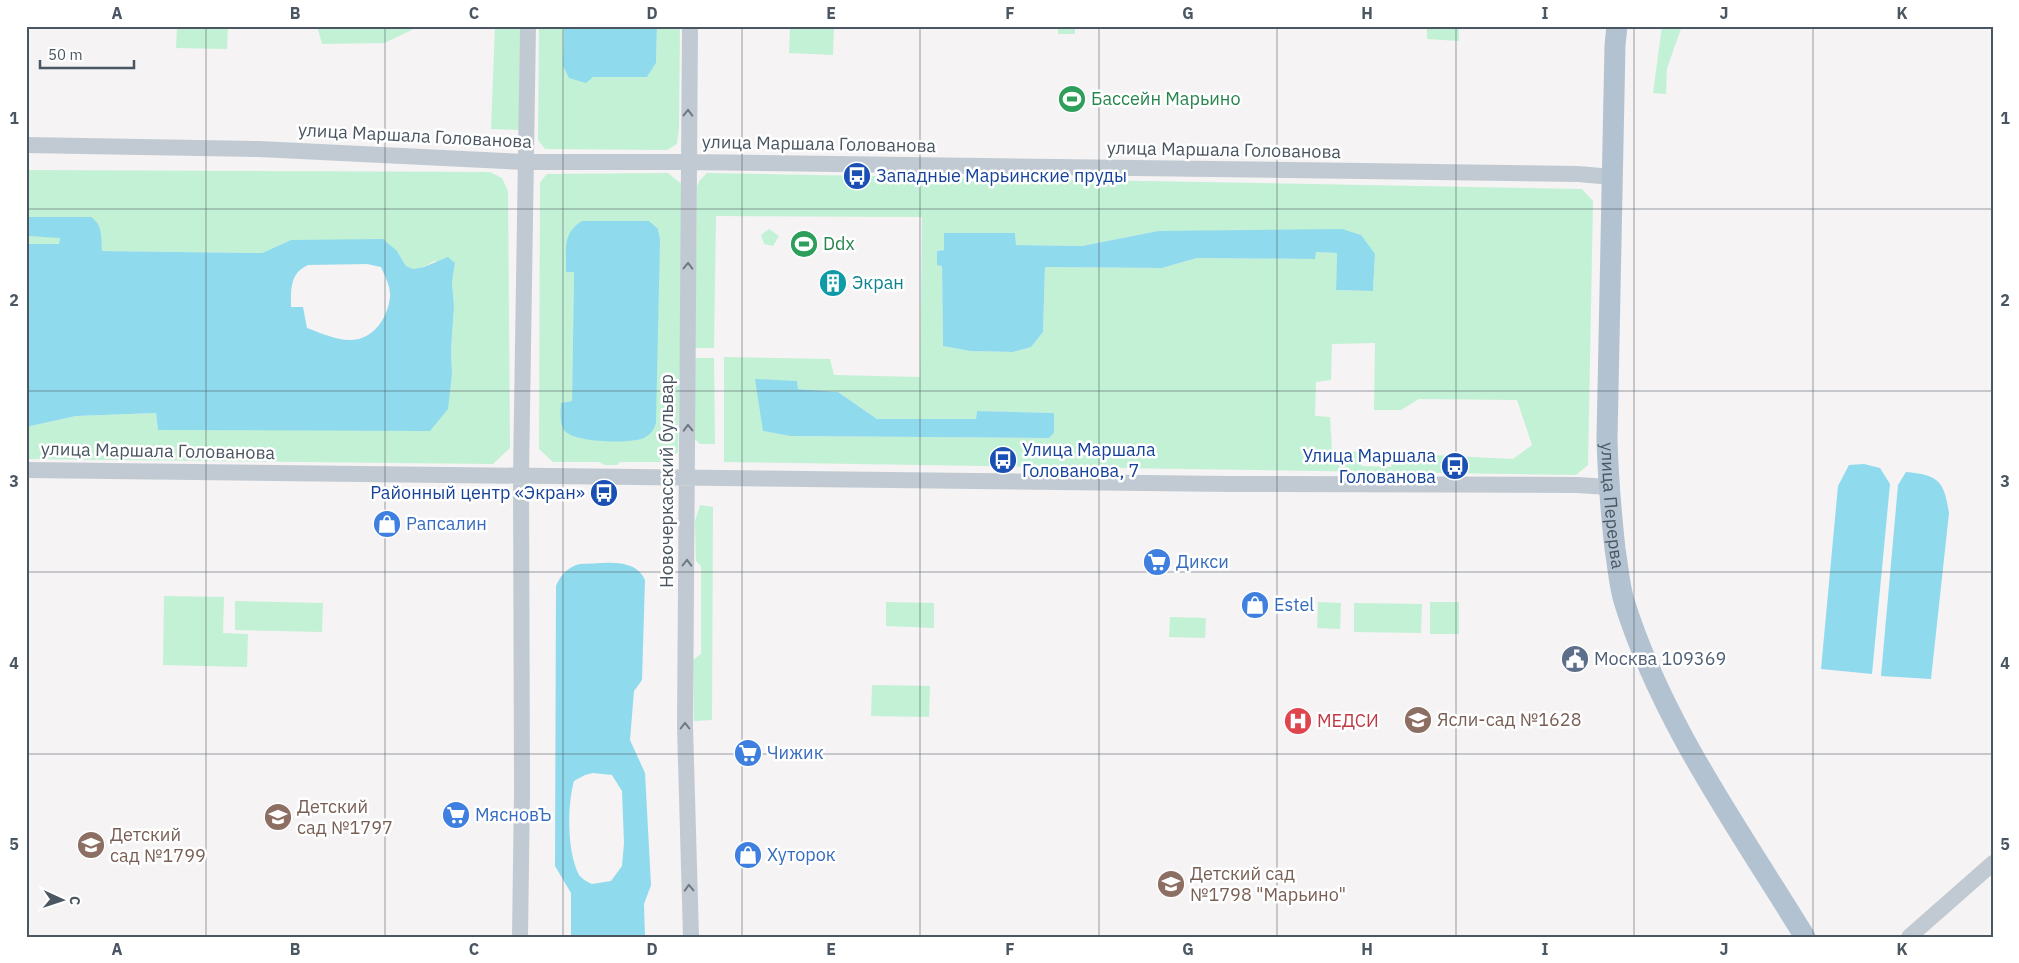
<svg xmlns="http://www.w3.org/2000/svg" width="2019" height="963" font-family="'IBM Plex Sans',sans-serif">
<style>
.green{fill:#c3f1d5;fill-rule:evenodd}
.water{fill:#90daee;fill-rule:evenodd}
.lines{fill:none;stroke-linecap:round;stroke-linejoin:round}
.minor{stroke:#c1cad2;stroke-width:16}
.major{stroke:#b3c2d1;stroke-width:21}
.oneway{stroke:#6e7983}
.grid{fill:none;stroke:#4a5661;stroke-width:1;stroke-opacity:0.55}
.labels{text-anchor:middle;stroke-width:5;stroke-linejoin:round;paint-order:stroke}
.leisure-label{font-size:18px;fill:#27864d;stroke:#fff;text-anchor:start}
.street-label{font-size:18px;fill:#4a5661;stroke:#fff}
.transit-label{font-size:18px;fill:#164399;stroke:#fff;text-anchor:start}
.culture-label{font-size:18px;fill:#0d838f;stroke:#fff;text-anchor:start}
.shop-label{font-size:18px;fill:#366cbe;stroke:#fff;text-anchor:start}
.service-label{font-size:18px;fill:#4e5e75;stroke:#fff;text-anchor:start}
.education-label{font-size:18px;fill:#785e54;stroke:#fff;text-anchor:start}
.health-label{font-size:18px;fill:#be3a42;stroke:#fff;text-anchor:start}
.neatline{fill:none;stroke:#4a5661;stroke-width:2}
.grid-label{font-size:16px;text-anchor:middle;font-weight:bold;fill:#4a5661}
</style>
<rect width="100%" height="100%" fill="#f5f3f3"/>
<path class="green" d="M177 26H228L227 49 176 48Z
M317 26H412V30L384 43 322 44Z
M495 26H520L519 130 491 129Z
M539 26H564L563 66 593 77H647L656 63 657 26H680L679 127 677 144 667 150 545 149 538 140Z
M790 26H834L833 55 789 53Z
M1058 26H1075V34H1058Z
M1427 26H1459V41L1427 39Z
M1662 26H1682L1667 68 1666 94 1653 93Z
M26 170 490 172 502 178 508 191 510 448 493 464 26 459V427L76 416 156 413 158 430 450 386 452 374 451 350 454 307 452 282 455 264 434 261 424 267 413 269 406 266 397 251 291 240 262 253 102 251 91 217H26Z
M668 173 684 186 678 452 668 462H620L617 465H605L599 462H553L539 449 540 182 547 174ZM582 221H649L643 438 621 440 561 403 572 401 574 272H567Z
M707 173 1582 189 1593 201 1588 465 1576 475 724 462V357L830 359 834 375 920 377 922 217 716 216 714 348H695L697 186 700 180ZM1158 231 1375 254 1373 291 1336 290 1337 253 1316 252 1314 259 1197 258 1162 268 1045 267 1043 332 1031 347 1013 352 970 351 943 346 942 265 937 251 944 250 945 233H1015L1016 245 1082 246ZM1375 343 1374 410H1401L1419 399 1517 400 1532 445 1513 459 1394 453 1391 467 1362 466 1359 452 1332 450 1330 417 1315 416 1316 382 1331 380 1332 344ZM797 382 798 389 838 392 877 419H976L977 411 1054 413V433L1049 438 790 436 763 431Z
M769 229 779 236 773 246 764 244 761 235Z
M26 236 60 237 59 244H26Z
M695 358H714L715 444H700L695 439Z
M700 505 713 507 712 720 694 721 693 660 701 654V566L696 561 695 521Z
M164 596 224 597 223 633 248 634 247 667 163 665Z
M235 601 323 603 322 632 235 630Z
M886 602 934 603V628L886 626Z
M1318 602 1341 603 1340 629 1317 628Z
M1430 602H1459V634H1430Z
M1354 603 1422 604 1421 633 1354 632Z
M1170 617 1206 618 1205 638 1169 637Z
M872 685 930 686 929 717 871 716Z"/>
<path class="water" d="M564 26H657L656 63 647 77H593L586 83 569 78 563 66Z
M26 217H91C103 225 101 238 102 251L262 253 291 240 383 239 397 251 406 266 413 269 424 267 448 257 455 263 452 282 454 307 451 350 452 374 448 409 430 431 158 430 156 413 76 416 26 427V244H59L60 238 26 236ZM367 264 381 267C385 276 391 287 390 297 388 317 374 339 352 340 338 341 321 333 307 328L303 307H291C291 289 290 273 308 265Z
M582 221H649L658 229 660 240 656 423C654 430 651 434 644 438 630 444 573 443 564 430 559 423 561 411 561 403L572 401 574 272H566C567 249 561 235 582 221Z
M1342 229 1361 235 1375 254 1373 291 1336 290 1337 253 1316 252 1315 259 1197 258 1162 268 1045 267 1043 332 1031 347 1013 352 970 351 943 346 942 266 937 265V251L944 250V233H1015L1016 245 1082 246 1158 231Z
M755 379 797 381 798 389 838 392 877 419H976L977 411 1054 413V433L1049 438 790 436 763 431Z
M1864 464 1880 468 1890 484 1872 674 1821 669 1838 486 1849 465Z
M1906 472C1939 475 1944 481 1949 513L1931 679 1881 676 1898 485Z
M580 564C600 564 635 556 645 580L642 680 634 691 630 740 645 773 651 885 644 904 645 937H571V893L555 866 556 586C561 575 567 567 580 564ZM593 773 612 775 622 791 624 843 622 866 611 881 592 884C587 882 582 879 579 875 567 852 567 806 574 781L585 775Z"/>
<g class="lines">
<path class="minor" d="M690 26 685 726 691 937
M26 145 259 149 525 162H688L1578 174 1612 177
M26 470 1229 484 1577 485 1609 487
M520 937 522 791 521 475 528 26
M1909 937 1993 863"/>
<path class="major" id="s1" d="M1617 26 1615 45 1607 439C1608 476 1611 512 1615 549 1618 566 1619 584 1624 601 1662 723 1739 829 1805 937"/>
</g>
<defs><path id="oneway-chevron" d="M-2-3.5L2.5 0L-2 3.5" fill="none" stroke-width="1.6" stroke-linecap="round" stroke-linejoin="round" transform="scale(1.25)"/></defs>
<g class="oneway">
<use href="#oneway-chevron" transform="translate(688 113) rotate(-89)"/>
<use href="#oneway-chevron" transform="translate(688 266) rotate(-89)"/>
<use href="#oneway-chevron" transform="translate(688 428) rotate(-91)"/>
<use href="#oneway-chevron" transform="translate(687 563) rotate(-89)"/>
<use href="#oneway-chevron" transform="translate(685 726) rotate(-90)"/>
<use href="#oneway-chevron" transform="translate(689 888) rotate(-92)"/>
</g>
<path class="grid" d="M206 26V937M385 26V937M563 26V937M742 26V937M920 26V937M1099 26V937M1277 26V937M1456 26V937M1634 26V937M1813 26V937M26 209H1993M26 391H1993M26 572H1993M26 754H1993"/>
<defs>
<symbol id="stadium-disc" viewBox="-11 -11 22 22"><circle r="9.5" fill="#2e9e5b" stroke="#fff"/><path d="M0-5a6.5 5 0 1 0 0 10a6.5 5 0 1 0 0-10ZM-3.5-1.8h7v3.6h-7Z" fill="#fff"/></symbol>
<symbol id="bus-disc" viewBox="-11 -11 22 22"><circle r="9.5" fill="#1a4fb4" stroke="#fff"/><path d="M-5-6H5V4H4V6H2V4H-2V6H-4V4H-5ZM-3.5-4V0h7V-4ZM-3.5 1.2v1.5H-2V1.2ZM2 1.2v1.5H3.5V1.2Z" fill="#fff"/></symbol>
<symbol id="building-disc" viewBox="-11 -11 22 22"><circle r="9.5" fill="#0f9aa8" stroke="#fff"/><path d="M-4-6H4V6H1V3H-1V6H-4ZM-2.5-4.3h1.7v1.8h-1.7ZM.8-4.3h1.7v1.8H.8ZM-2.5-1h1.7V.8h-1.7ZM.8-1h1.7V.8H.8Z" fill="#fff"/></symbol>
<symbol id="shop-disc" viewBox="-11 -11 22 22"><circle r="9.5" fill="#3f7fe0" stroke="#fff"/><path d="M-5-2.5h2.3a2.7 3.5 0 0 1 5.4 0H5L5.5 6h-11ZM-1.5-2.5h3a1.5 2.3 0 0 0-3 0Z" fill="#fff"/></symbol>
<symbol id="supermarket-disc" viewBox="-11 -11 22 22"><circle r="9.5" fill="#3f7fe0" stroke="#fff"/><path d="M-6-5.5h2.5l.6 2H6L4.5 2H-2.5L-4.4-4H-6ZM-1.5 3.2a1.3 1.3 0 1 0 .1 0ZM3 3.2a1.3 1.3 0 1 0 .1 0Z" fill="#fff"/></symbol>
<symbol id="civic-disc" viewBox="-11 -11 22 22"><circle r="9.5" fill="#5c6f8a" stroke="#fff"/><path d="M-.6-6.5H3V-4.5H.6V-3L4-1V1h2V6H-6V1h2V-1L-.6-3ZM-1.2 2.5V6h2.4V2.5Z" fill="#fff"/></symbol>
<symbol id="school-disc" viewBox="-11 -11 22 22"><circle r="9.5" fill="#8d6e63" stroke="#fff"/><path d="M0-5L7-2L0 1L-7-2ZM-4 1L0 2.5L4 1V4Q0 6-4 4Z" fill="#fff"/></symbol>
<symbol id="hospital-disc" viewBox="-11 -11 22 22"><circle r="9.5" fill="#e0444e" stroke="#fff"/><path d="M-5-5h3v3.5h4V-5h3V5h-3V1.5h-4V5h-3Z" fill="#fff"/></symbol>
</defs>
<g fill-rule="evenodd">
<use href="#stadium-disc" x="1056" y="83" width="32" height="32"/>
<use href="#bus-disc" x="841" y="160" width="32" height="32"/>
<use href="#stadium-disc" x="788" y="228" width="32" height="32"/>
<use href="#building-disc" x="817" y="267" width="32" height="32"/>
<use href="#bus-disc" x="987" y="444" width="32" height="32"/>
<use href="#bus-disc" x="1439" y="450" width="32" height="32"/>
<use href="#bus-disc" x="588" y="477" width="32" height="32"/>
<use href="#shop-disc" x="371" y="508" width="32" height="32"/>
<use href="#supermarket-disc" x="1141" y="546" width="32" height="32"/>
<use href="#shop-disc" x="1239" y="589" width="32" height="32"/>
<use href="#civic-disc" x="1559" y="643" width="32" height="32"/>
<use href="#school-disc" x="1402" y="704" width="32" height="32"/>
<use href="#hospital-disc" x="1282" y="705" width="32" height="32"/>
<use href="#supermarket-disc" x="732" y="737" width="32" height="32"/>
<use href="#supermarket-disc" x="440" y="799" width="32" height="32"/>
<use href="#school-disc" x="262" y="801" width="32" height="32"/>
<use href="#school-disc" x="75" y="829" width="32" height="32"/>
<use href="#shop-disc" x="732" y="839" width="32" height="32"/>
<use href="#school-disc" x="1155" y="868" width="32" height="32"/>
</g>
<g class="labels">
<g class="leisure-label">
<text x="1091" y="105">Бассейн Марьино</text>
<text x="823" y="250">Ddx</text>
</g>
<g class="street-label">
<text transform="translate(415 136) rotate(3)" y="6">улица Маршала Голованова</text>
<text transform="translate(819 144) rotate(1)" y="6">улица Маршала Голованова</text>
<text transform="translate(1224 150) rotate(1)" y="6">улица Маршала Голованова</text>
<text transform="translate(158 451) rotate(1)" y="6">улица Маршала Голованова</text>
<text transform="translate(667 481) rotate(-90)" y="6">Новочеркасский бульвар</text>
<text dy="6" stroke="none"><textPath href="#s1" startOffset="480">улица Перерва</textPath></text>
</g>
<g class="transit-label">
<text x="876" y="182">Западные Марьинские пруды</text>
<text x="1022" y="456">Улица Маршала<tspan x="1022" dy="21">Голованова, 7</tspan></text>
<text x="1436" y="462" text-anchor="end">Улица Маршала<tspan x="1436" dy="21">Голованова</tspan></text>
<text x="585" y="499" text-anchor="end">Районный центр «Экран»</text>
</g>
<g class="culture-label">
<text x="852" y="289">Экран</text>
</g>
<g class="shop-label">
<text x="406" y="530">Рапсалин</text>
<text x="1176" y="568">Дикси</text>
<text x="1274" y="611">Estel</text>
<text x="767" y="759">Чижик</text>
<text x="475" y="821">МясновЪ</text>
<text x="767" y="861">Хуторок</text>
</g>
<g class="service-label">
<text x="1594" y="665">Москва 109369</text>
</g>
<g class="education-label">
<text x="1437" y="726">Ясли-сад №1628</text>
<text x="297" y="813">Детский<tspan x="297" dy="21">сад №1797</tspan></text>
<text x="110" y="841">Детский<tspan x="110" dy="21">сад №1799</tspan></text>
<text x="1190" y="880">Детский сад<tspan x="1190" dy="21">№1798 "Марьино"</tspan></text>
</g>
<g class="health-label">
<text x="1317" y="727">МЕДСИ</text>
</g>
</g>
<rect width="2019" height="963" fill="none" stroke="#ffffff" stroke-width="55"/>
<g transform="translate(62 900) rotate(93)" stroke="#ffffff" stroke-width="4" paint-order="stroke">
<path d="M0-4L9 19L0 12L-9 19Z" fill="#4a5661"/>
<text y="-8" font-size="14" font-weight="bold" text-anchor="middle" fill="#4a5661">С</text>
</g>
<path d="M40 60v8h94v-8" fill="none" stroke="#4a5661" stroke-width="2.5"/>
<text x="48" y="60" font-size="15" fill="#4a5661" stroke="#ffffff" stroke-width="4" paint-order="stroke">50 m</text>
<rect x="28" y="28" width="1964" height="908" class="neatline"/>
<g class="grid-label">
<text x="117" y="19">A</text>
<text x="295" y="19">B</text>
<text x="474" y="19">C</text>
<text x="652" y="19">D</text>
<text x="831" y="19">E</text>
<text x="1010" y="19">F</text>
<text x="1188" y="19">G</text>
<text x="1367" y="19">H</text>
<text x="1545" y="19">I</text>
<text x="1724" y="19">J</text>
<text x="1902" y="19">K</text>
<text x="14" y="124">1</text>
<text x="2005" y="124">1</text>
<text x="14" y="306">2</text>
<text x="2005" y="306">2</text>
<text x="14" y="487">3</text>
<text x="2005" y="487">3</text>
<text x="14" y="669">4</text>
<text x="2005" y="669">4</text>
<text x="14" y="850">5</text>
<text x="2005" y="850">5</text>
<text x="117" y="955">A</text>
<text x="295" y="955">B</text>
<text x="474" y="955">C</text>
<text x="652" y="955">D</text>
<text x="831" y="955">E</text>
<text x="1010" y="955">F</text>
<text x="1188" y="955">G</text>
<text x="1367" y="955">H</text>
<text x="1545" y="955">I</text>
<text x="1724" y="955">J</text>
<text x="1902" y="955">K</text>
</g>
</svg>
